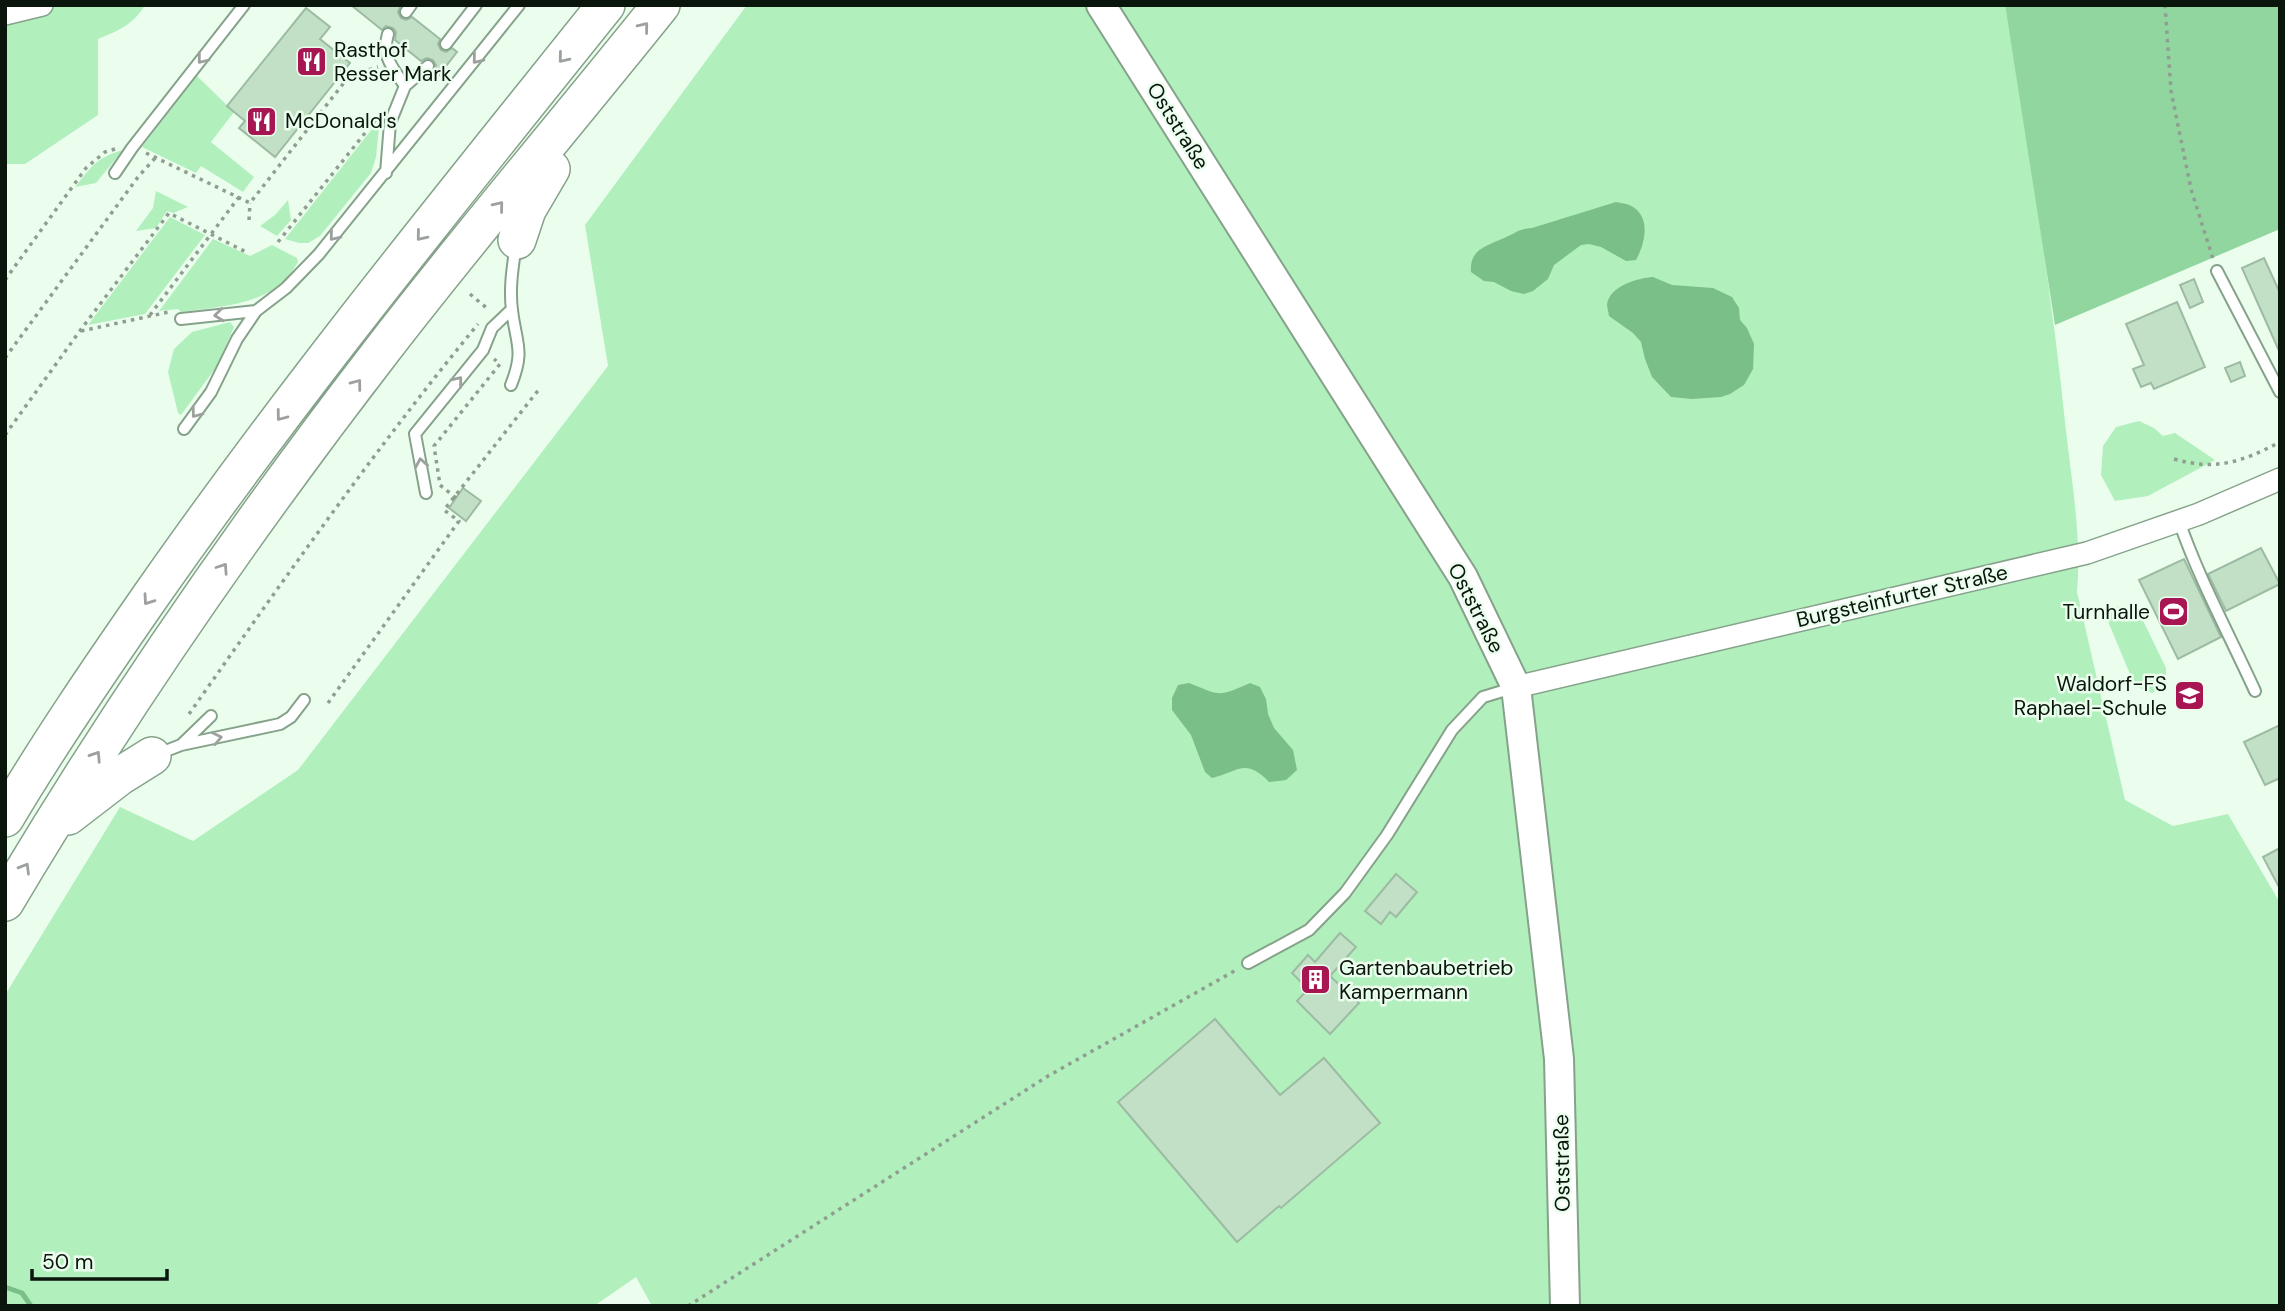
<svg xmlns="http://www.w3.org/2000/svg" width="2285" height="1311" font-family="'DM Sans',sans-serif">
<style>
.green{fill:#b1efbd}
.forest{fill:#91d59f}
.water{fill:#7abe88}
.lines{fill:none;stroke-linecap:round;stroke-linejoin:round}
.stream{stroke:#7abe88;stroke-width:5}
.building{fill:#c1e0c6;stroke:#9dbba2;stroke-width:2}
.lane-casing{stroke:#85a28a;stroke-width:14}
.street-casing{stroke:#85a28a;stroke-width:24}
.secondary-casing{stroke:#85a28a;stroke-width:32}
.highway-casing{stroke:#85a28a;stroke-width:40}
.path{stroke:#8f9e91;stroke-width:3.5;stroke-dasharray:3.5 5;stroke-linecap:butt}
.lane{stroke:#fff;stroke-width:10}
.street{stroke:#fff;stroke-width:21}
.secondary{stroke:#fff;stroke-width:28}
.highway{stroke:#fff;stroke-width:37}
.oneway{stroke:#9da19e}
.labels{text-anchor:middle;stroke-width:5;stroke-linejoin:round;paint-order:stroke}
.poi-label{font-size:21px;fill:#0a150c;stroke:#ebfeee;text-anchor:start}
.street-label{font-size:21px;fill:#0a150c;stroke:#ebfeee}
</style>
<rect width="100%" height="100%" fill="#ebfeee"/>
<path class="green" d="M5 5H145C134 24 118 31 98 39V115L25 164H5Z
M747 5H2005C2027 144 2051 283 2065 422 2071 478 2082 536 2077 592L2125 800 2173 826 2228 814 2280 903V1306H652L636 1277 594 1306H5V995L120 807 193 841 298 770 608 366 585 225Z
M197 76 234 112 211 142 254 177 243 192 201 166 196 173 142 147Z
M376 124 379 127 376 157 371 173 320 236 308 243H299L285 239Z
M123 150 96 183 75 187C92 166 96 158 123 150Z
M156 191 188 207 173 213 167 211 156 228 136 231 153 208Z
M288 200 291 220 277 236 260 226 275 215Z
M170 217 205 235 145 314 88 325Z
M213 239 250 256 272 245 297 258 298 262C294 268 290 275 285 280 259 306 215 307 181 312L178 309 159 311Z
M230 322 234 327 217 366 181 415 178 413 168 372 174 349 192 332Z
M2139 421 2154 428 2163 436 2175 433 2215 460 2148 496 2115 501 2101 475 2103 446 2116 427Z
M2136 606 2166 668V685L2152 693 2135 686 2107 619 2114 607Z"/>
<path class="forest" d="M2005 5H2280V229L2055 325Z"/>
<path class="water" d="M1616 202C1621 203 1629 204 1633 207 1651 218 1645 244 1636 260L1626 261 1601 247 1589 244 1581 245 1554 265 1548 279 1533 291 1524 294 1511 291 1494 282 1484 281 1471 272C1469 249 1487 246 1504 238 1516 233 1518 229 1532 228Z
M1653 277 1672 285 1713 288 1732 297 1739 308 1740 320 1747 328 1754 344 1753 369 1744 385 1730 394 1721 397 1692 399 1671 397 1652 377 1645 359 1641 342 1633 333 1609 316C1609 315 1607 306 1607 305 1609 286 1638 278 1653 277Z
M1189 683C1221 696 1218 697 1250 683L1260 687 1266 699 1268 714 1274 728 1293 750 1297 770 1286 780 1269 782C1245 757 1238 772 1212 778L1205 772 1191 735 1172 710V698L1178 685Z"/>
<g class="lines">
<path class="stream" d="M5 1287 22 1293 31 1306"/>
</g>
<path class="building" d="M351 5H398L400 7 398 12 401 18 406 20 412 17 440 39 438 44 441 50 446 52 452 48 457 52 439 75 434 71 436 65 433 60 427 58 421 61 395 40 396 32 393 28 386 26 382 30Z
M306 8 330 27 320 39 350 63 275 157 239 128 245 121 227 106Z
M2264 258 2280 293V353L2242 268Z
M2194 279 2203 302 2190 308 2180 285Z
M2177 302 2205 367 2154 389 2151 383 2141 387 2133 369 2144 365 2126 324Z
M2240 362 2245 376 2231 382 2225 368Z
M463 488 481 501 466 521 449 508Z
M2261 548 2280 584 2226 611 2208 574Z
M2184 559 2221 637 2178 659 2139 580Z
M2280 725V778L2265 785 2244 742Z
M2280 848V889L2263 857Z
M1396 874 1417 892 1396 917 1390 912 1381 924 1365 911Z
M1340 933 1356 947 1330 976 1359 1003 1330 1034 1297 1001 1308 989 1292 973 1308 955 1315 962Z
M1215 1019 1280 1095 1324 1058 1380 1123 1281 1208 1279 1206 1237 1242 1118 1102Z"/>
<g class="lines">
<defs>
<path id="lane" d="M406 12 411 5
M388 34C381 57 393 68 405 86
M446 44 476 5
M115 173 132 148 244 5
M386 173 390 123 405 86 428 66
M2217 271 2280 392
M181 319 256 311
M511 385C525 350 516 344 512 310 509 288 513 265 516 244
M184 429 211 392 237 339 256 311 286 288 319 254 519 5
M426 493 415 434 483 350 492 328 512 309
M2179 521C2199 579 2229 634 2255 691
M181 745 211 716
M158 754 181 745 280 724 291 717 304 700
M1248 963 1309 930 1345 893 1387 835 1452 730 1483 697 1516 687"/>
<path id="street" d="M5 14 42 5
M1516 687 2087 553 2199 514 2280 479"/>
<path id="secondary" d="M1101 5 1463 577 1516 687 1559 1059 1565 1306"/>
<path id="highway" d="M517 240 527 210 551 169
M68 816 120 776 152 756
M5 818C50 742 100 669 150 597 293 392 450 200 606 5
M5 902C119 710 247 525 383 349 473 232 569 120 661 5"/>
</defs>
<use href="#lane" class="lane-casing"/>
<use href="#street" class="street-casing"/>
<use href="#secondary" class="secondary-casing"/>
<use href="#highway" class="highway-casing"/>
<path class="path" d="M2165 5 2171 91 2191 189 2213 259
M146 153 250 203 350 75 378 67
M249 220 250 203
M278 242 377 118
M5 280 86 168 105 152 115 149
M470 294 489 310
M150 315 239 197
M81 331 169 312
M5 358 138 177 156 157
M5 435 79 332 169 213 248 253
M2174 459C2216 471 2242 462 2280 442
M456 498 440 485 434 446 500 364 494 359
M328 703 459 521 444 510 540 388
M189 714C282 582 375 449 478 324
M688 1306 1048 1076 1238 969"/>
<use href="#lane" class="lane"/>
<use href="#street" class="street"/>
<use href="#secondary" class="secondary"/>
<use href="#highway" class="highway"/>
</g>
<defs><path id="oneway-chevron" d="M-2-3.5L2.5 0L-2 3.5" fill="none" stroke-width="1.6" stroke-linecap="round" stroke-linejoin="round" transform="scale(1.75)"/></defs>
<g class="oneway">
<use href="#oneway-chevron" transform="translate(644 27) rotate(-51)"/>
<use href="#oneway-chevron" transform="translate(563 58) rotate(129)"/>
<use href="#oneway-chevron" transform="translate(202 59) rotate(128)"/>
<use href="#oneway-chevron" transform="translate(477 59) rotate(129)"/>
<use href="#oneway-chevron" transform="translate(499 206) rotate(-51)"/>
<use href="#oneway-chevron" transform="translate(334 236) rotate(129)"/>
<use href="#oneway-chevron" transform="translate(421 236) rotate(129)"/>
<use href="#oneway-chevron" transform="translate(219 315) rotate(174)"/>
<use href="#oneway-chevron" transform="translate(458 381) rotate(-51)"/>
<use href="#oneway-chevron" transform="translate(357 384) rotate(-53)"/>
<use href="#oneway-chevron" transform="translate(196 413) rotate(127)"/>
<use href="#oneway-chevron" transform="translate(281 416) rotate(127)"/>
<use href="#oneway-chevron" transform="translate(421 463) rotate(-100)"/>
<use href="#oneway-chevron" transform="translate(223 568) rotate(-56)"/>
<use href="#oneway-chevron" transform="translate(148 600) rotate(125)"/>
<use href="#oneway-chevron" transform="translate(217 738) rotate(-12)"/>
<use href="#oneway-chevron" transform="translate(96 756) rotate(-57)"/>
<use href="#oneway-chevron" transform="translate(25 868) rotate(-59)"/>
</g>
<defs>
<symbol id="restaurant-square" viewBox="-11 -11 22 22"><rect x="-9" y="-9" width="18" height="18" rx="4" fill="#a71552" stroke="#ebfeee"/><path d="M-5-6h1v4h1v-4h1v4h1v-4h1v5L-1.5 .5V6h-2V.5L-5-1ZM5-6V6H3V1.5H1.5Q1.5-4 5-6Z" fill="#fff"/></symbol>
<symbol id="stadium-square" viewBox="-11 -11 22 22"><rect x="-9" y="-9" width="18" height="18" rx="4" fill="#a71552" stroke="#ebfeee"/><path d="M0-5a6.5 5 0 1 0 0 10a6.5 5 0 1 0 0-10ZM-3.5-1.8h7v3.6h-7Z" fill="#fff"/></symbol>
<symbol id="school-square" viewBox="-11 -11 22 22"><rect x="-9" y="-9" width="18" height="18" rx="4" fill="#a71552" stroke="#ebfeee"/><path d="M0-5L7-2L0 1L-7-2ZM-4 1L0 2.5L4 1V4Q0 6-4 4Z" fill="#fff"/></symbol>
<symbol id="building-square" viewBox="-11 -11 22 22"><rect x="-9" y="-9" width="18" height="18" rx="4" fill="#a71552" stroke="#ebfeee"/><path d="M-4-6H4V6H1V3H-1V6H-4ZM-2.5-4.3h1.7v1.8h-1.7ZM.8-4.3h1.7v1.8H.8ZM-2.5-1h1.7V.8h-1.7ZM.8-1h1.7V.8H.8Z" fill="#fff"/></symbol>
</defs>
<g fill-rule="evenodd">
<use href="#restaurant-square" x="294" y="44" width="35" height="35"/>
<use href="#restaurant-square" x="244" y="104" width="35" height="35"/>
<use href="#stadium-square" x="2156" y="594" width="35" height="35"/>
<use href="#school-square" x="2172" y="678" width="35" height="35"/>
<use href="#building-square" x="1298" y="962" width="35" height="35"/>
</g>
<g class="labels">
<g class="poi-label">
<text x="334" y="57">Rasthof<tspan x="334" dy="24">Resser Mark</tspan></text>
<text x="285" y="128">McDonald's</text>
<text x="2150" y="619" text-anchor="end">Turnhalle</text>
<text x="2167" y="691" text-anchor="end">Waldorf-FS<tspan x="2167" dy="24">Raphael-Schule</tspan></text>
<text x="1339" y="975">Gartenbaubetrieb<tspan x="1339" dy="24">Kampermann</tspan></text>
</g>
<g class="street-label">
<text transform="translate(1178 126) rotate(58)" y="7">Oststraße</text>
<text transform="translate(1902 596) rotate(-13)" y="7">Burgsteinfurter Straße</text>
<text transform="translate(1476 608) rotate(63)" y="7">Oststraße</text>
<text transform="translate(1562 1163) rotate(-91)" y="7">Oststraße</text>
</g>
</g>
<rect width="2285" height="1311" fill="none" stroke="#0a150c" stroke-width="14"/>
<path d="M32 1269v10h135v-10" fill="none" stroke="#0a150c" stroke-width="3.5"/>
<text x="42" y="1269" font-size="21" fill="#0a150c" stroke="#ebfeee" stroke-width="5" paint-order="stroke">50 m</text>
</svg>
